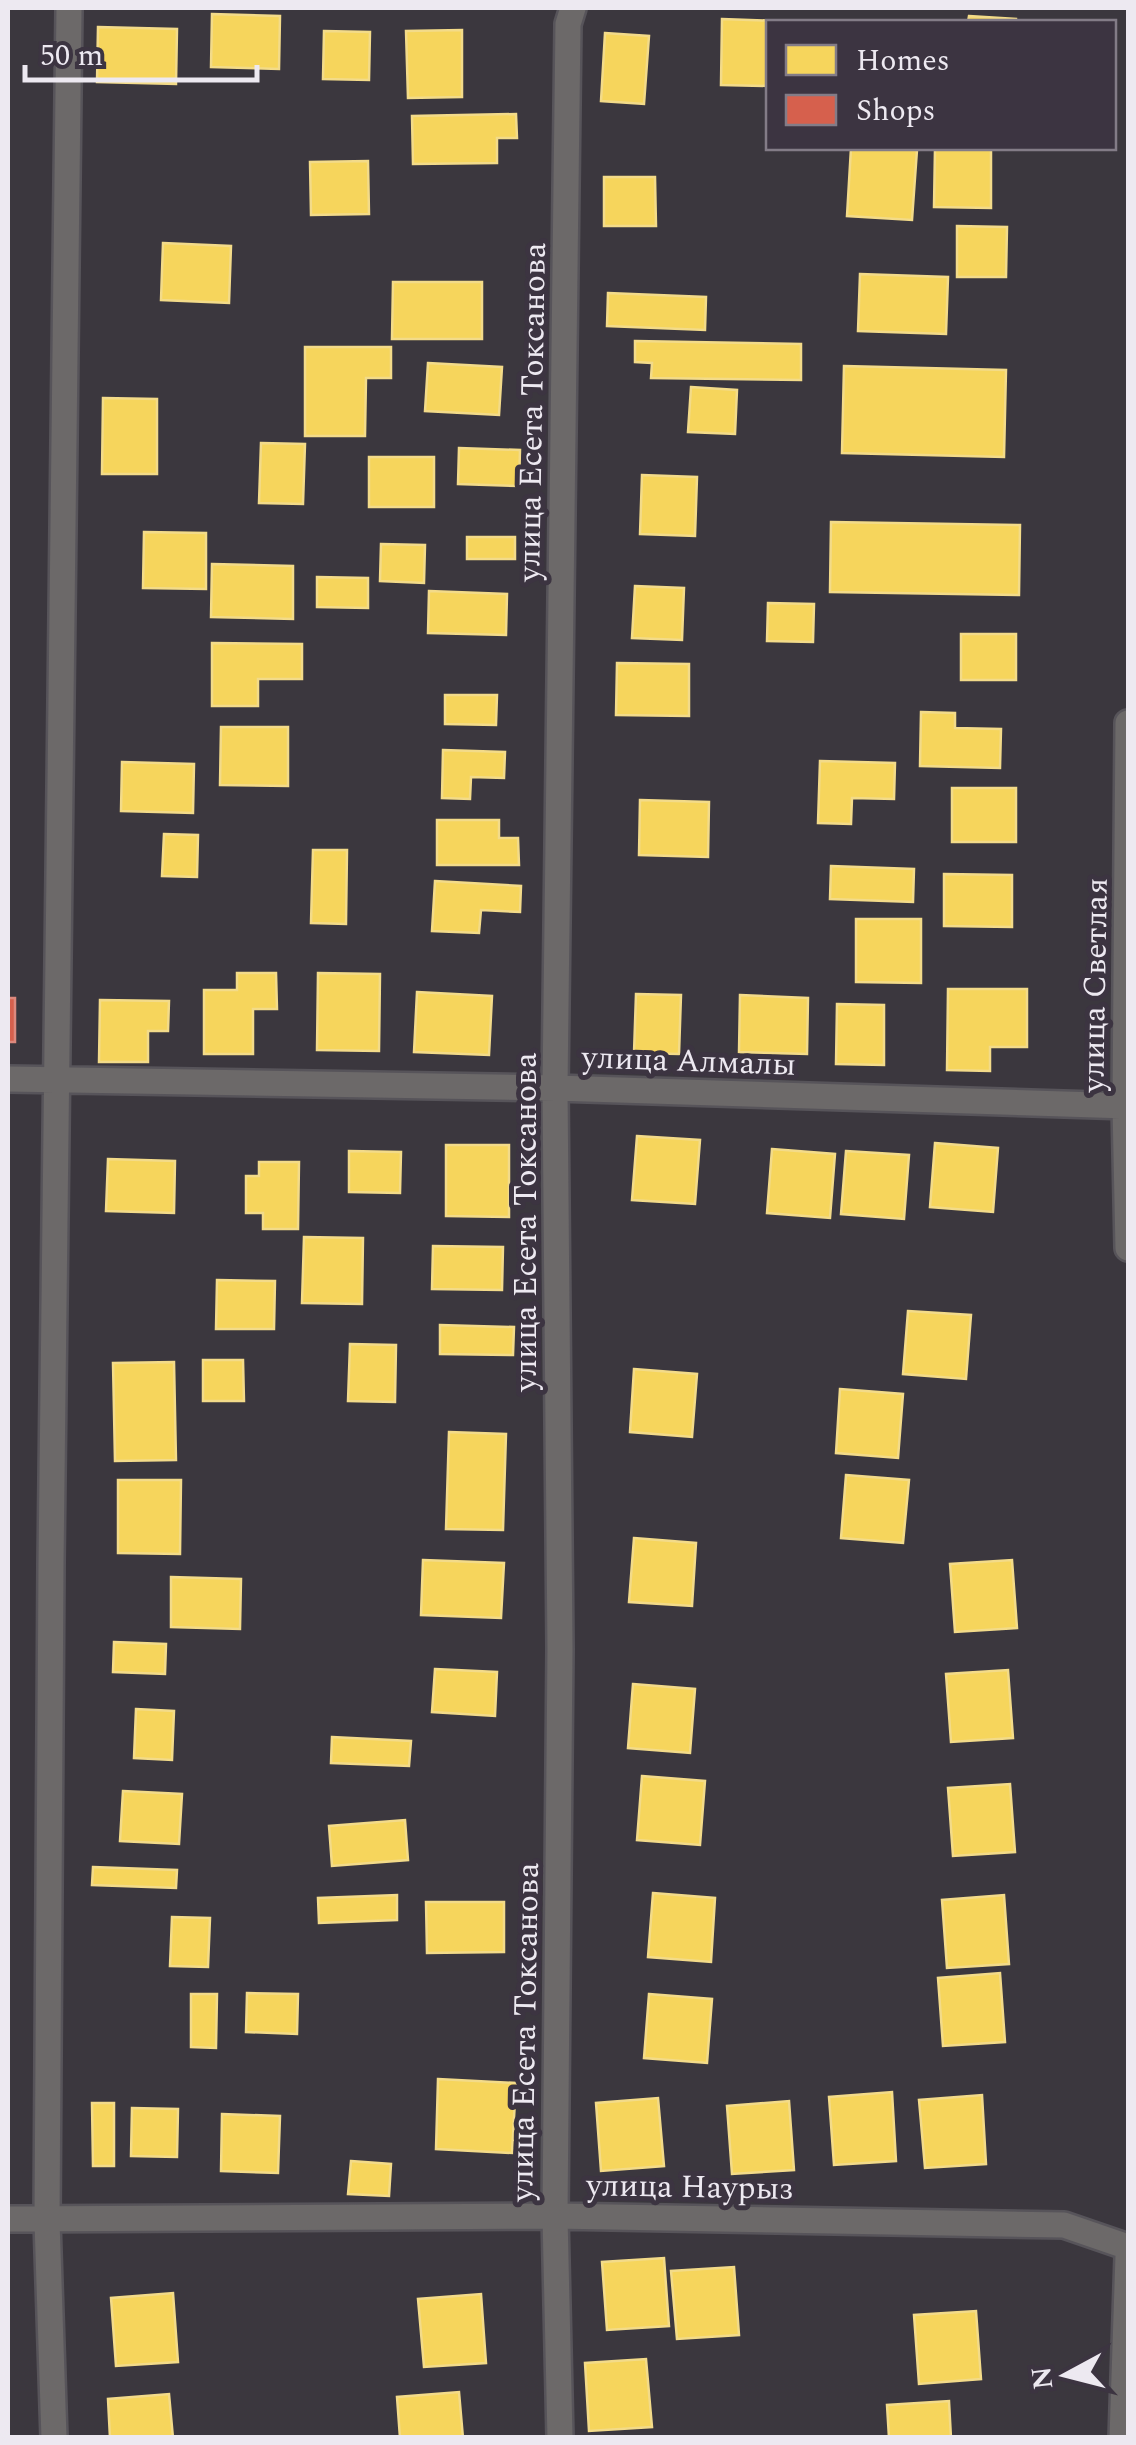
<svg xmlns="http://www.w3.org/2000/svg" width="1136" height="2445" font-family="Spectral,serif">
<style>
.homes{fill:#f6d55c;stroke:#f3db89;stroke-width:2.5}
.shops{fill:#d6604d;stroke:#dd897e;stroke-width:2.5}
.lines{fill:none;stroke-linecap:round;stroke-linejoin:round}
.minor-casing{stroke:#57545a;stroke-width:30}
.minor{stroke:#6c6969;stroke-width:25}
.labels{text-anchor:middle;stroke-width:10;stroke-linejoin:round;paint-order:stroke}
.street-label{font-size:32px;fill:#ede9f1;stroke:#3c3441}
</style>
<rect width="100%" height="100%" fill="#3b373e"/>
<path class="homes" d="M212 14 280 16 279 69 211 67Z
M969 16 1016 19V22H968Z
M722 19 781 21 768 22V86L721 85Z
M98 27 177 29 176 84 97 82Z
M462 30V97L408 98 406 31Z
M324 31 370 32 369 80 323 79Z
M605 33 649 36 644 104 601 101Z
M516 114 517 138H497V163L413 164 412 116Z
M851 148 917 150 912 220 847 216Z
M935 148H991V208L934 207Z
M368 161 369 214 311 215 310 162Z
M604 177H655L656 226H604Z
M957 226 1007 227 1006 277H957Z
M163 243 231 246 229 303 161 300Z
M860 274 948 277 946 334 858 331Z
M393 282H482V339H392Z
M608 293 706 297 705 330 607 326Z
M635 341 801 344V380L651 378 652 363 635 362Z
M305 347H391V378H366L365 436H305Z
M428 363 502 367 499 415 425 411Z
M844 366 1006 370 1004 457 842 453Z
M691 387 737 390 735 434 688 432Z
M103 398 157 399V474H102Z
M261 443 305 444 303 504 259 503Z
M459 448 520 450 519 486 458 484Z
M369 457H434V507H369Z
M642 475 697 477 695 536 640 534Z
M831 522 1020 525 1019 595 830 592Z
M144 532 206 533V589L143 588Z
M467 537H515V559H467Z
M381 544 425 545 424 583 380 581Z
M212 564 293 566V619L211 617Z
M317 577 368 578V608L317 607Z
M635 586 684 588 682 640 632 638Z
M429 591 507 594 506 635 428 633Z
M768 603 814 604 813 642 767 641Z
M961 634H1016V680H961Z
M212 643 302 644V679H258V706H212Z
M617 663 689 664V716L616 715Z
M445 695H497L496 725 445 724Z
M921 712 955 713V728L1001 729 1000 768 920 766Z
M221 727H288V786L220 785Z
M443 750 505 752 504 778 471 777 470 799 442 798Z
M820 761 895 763 894 799 852 798 851 824 818 823Z
M122 762 194 764 193 813 121 811Z
M952 788H1016V842H952Z
M640 800 709 802 708 857 639 855Z
M437 820H499V838H518L519 865H437Z
M164 834 198 835 197 877 162 876Z
M313 850H347L346 924 311 923Z
M831 866 914 869 913 902 830 899Z
M944 874 1012 875V927L944 926Z
M435 881 521 886 520 912 481 910 479 933 432 931Z
M856 919H921V983L856 982Z
M237 973H276L277 1009H253V1054H204V990H237Z
M318 973 380 974 379 1051 317 1050Z
M948 989H1027V1047H990V1071L947 1070Z
M417 992 492 996 489 1055 414 1052Z
M636 994 681 995 679 1054 634 1053Z
M740 995 808 998 807 1054 739 1052Z
M100 1000 169 1001 168 1031H148V1062H99Z
M837 1004 884 1005V1065L836 1064Z
M637 1136 700 1140 695 1204 632 1200Z
M935 1143 998 1148 993 1212 930 1207Z
M446 1145H509V1217L446 1216Z
M772 1149 835 1154 830 1218 767 1213Z
M349 1151 401 1152 400 1193 349 1192Z
M846 1151 909 1155 904 1219 841 1214Z
M108 1159 175 1161 174 1213 106 1211Z
M259 1162H299L298 1229H263V1213H246V1176H259Z
M304 1237 363 1238 362 1304 302 1303Z
M433 1246 503 1247 502 1290 432 1289Z
M217 1280 275 1281 274 1329H216Z
M908 1311 971 1315 966 1379 903 1374Z
M440 1325 514 1327 513 1355 440 1354Z
M350 1344 396 1345 395 1402 348 1401Z
M203 1360H243L244 1401H203Z
M174 1362 176 1460 115 1461 113 1363Z
M634 1369 697 1374 692 1437 630 1432Z
M840 1389 903 1394 898 1458 836 1453Z
M449 1432 506 1434 503 1530 446 1529Z
M846 1475 909 1480 903 1543 841 1538Z
M118 1480H181L180 1554 118 1553Z
M634 1538 696 1543 692 1606 629 1602Z
M423 1560 504 1563 501 1618 421 1615Z
M1012 1560 1017 1628 955 1632 950 1564Z
M171 1577 241 1579 240 1629 171 1627Z
M114 1642 166 1644 165 1674 113 1672Z
M435 1669 497 1672 495 1716 432 1712Z
M1008 1670 1013 1738 951 1742 946 1674Z
M633 1684 695 1689 690 1753 628 1748Z
M136 1709 174 1711 172 1760 134 1758Z
M332 1737 411 1741 409 1766 331 1763Z
M642 1776 705 1781 700 1845 637 1840Z
M1010 1784 1015 1852 953 1856 948 1788Z
M123 1791 182 1794 179 1844 120 1841Z
M405 1820 408 1860 332 1866 329 1826Z
M93 1867 177 1870 176 1888 92 1885Z
M653 1893 715 1898 711 1962 648 1957Z
M397 1895V1920L319 1923 318 1898Z
M1004 1895 1009 1964 947 1968 942 1900Z
M426 1902H504V1952L427 1953Z
M172 1917 210 1918 208 1967 170 1966Z
M1000 1973 1005 2042 943 2046 938 1978Z
M247 1993 298 1994 297 2034 246 2032Z
M191 1994H217L216 2048 191 2047Z
M649 1994 712 1999 707 2063 644 2058Z
M438 2079 516 2083 512 2153 436 2149Z
M892 2092 896 2161 834 2165 829 2097Z
M982 2095 986 2164 925 2168 919 2100Z
M658 2098 664 2166 601 2171 596 2103Z
M789 2101 794 2170 732 2174 727 2106Z
M92 2103H114V2166H93Z
M132 2108 178 2109 177 2157 131 2156Z
M222 2114 280 2116 278 2173 221 2171Z
M351 2161 391 2164 389 2196 348 2194Z
M664 2258 669 2326 607 2330 602 2262Z
M734 2267 739 2335 677 2339 671 2271Z
M173 2293 178 2362 116 2366 111 2298Z
M481 2294 486 2363 424 2367 418 2299Z
M976 2311 981 2379 919 2384 914 2315Z
M646 2359 652 2427 589 2431 585 2363Z
M459 2392 463 2438H400L397 2397Z
M169 2394 173 2438H110L108 2399Z
M949 2401 951 2438H889L887 2405Z"/>
<path class="shops" d="M8 998H15V1042H8Z"/>
<g class="lines">
<defs>
<path id="minor" d="M1128 723 1125 1106 1128 1248
M8 1079 555 1088 1128 1106
M8 2219 555 2216 1064 2225 1128 2247
M54 2438 47 2221 51 1564 69 8
M560 2438 555 2216 560 1649 555 1088 568 24 573 8
M1122 2438 1128 2256"/>
</defs>
<use href="#minor" class="minor-casing"/>
<use href="#minor" class="minor"/>
</g>
<g class="labels">
<g class="street-label">
<text transform="translate(531 412) rotate(-89)" y="11">улица Есета Токсанова</text>
<text transform="translate(1094 985) rotate(-89)" y="11">улица Светлая</text>
<text transform="translate(689 1060) rotate(2)" y="11">улица Алмалы</text>
<text transform="translate(525 1222) rotate(-90)" y="11">улица Есета Токсанова</text>
<text transform="translate(524 2032) rotate(-89)" y="11">улица Есета Токсанова</text>
<text transform="translate(690 2186) rotate(1)" y="11">улица Наурыз</text>
</g>
</g>
<rect width="1136" height="2445" fill="none" stroke="#ede9f1" stroke-width="20"/>
<rect x="766" y="20" width="350" height="130" fill="#3c3441" stroke="#837c87" stroke-width="2.5"/>
<rect x="786" y="45" width="50" height="30" fill="#f6d55c" stroke="#837c87" stroke-width="2.5"/>
<text x="856" y="70" font-size="30" fill="#ede9f1">Homes</text>
<rect x="786" y="95" width="50" height="30" fill="#d6604d" stroke="#837c87" stroke-width="2.5"/>
<text x="856" y="120" font-size="30" fill="#ede9f1">Shops</text>
<g transform="translate(1066 2375) rotate(263)" stroke="#3c3441" stroke-width="8" paint-order="stroke">
<path d="M0-8L18 38L0 25L-18 38Z" fill="#ede9f1"/>
<text y="-15" font-size="28" font-weight="bold" text-anchor="middle" fill="#ede9f1">N</text>
</g>
<path d="M25 65v15h232v-15" fill="none" stroke="#ede9f1" stroke-width="5"/>
<text x="40" y="65" font-size="30" fill="#ede9f1" stroke="#3c3441" stroke-width="8" paint-order="stroke">50 m</text>
</svg>
